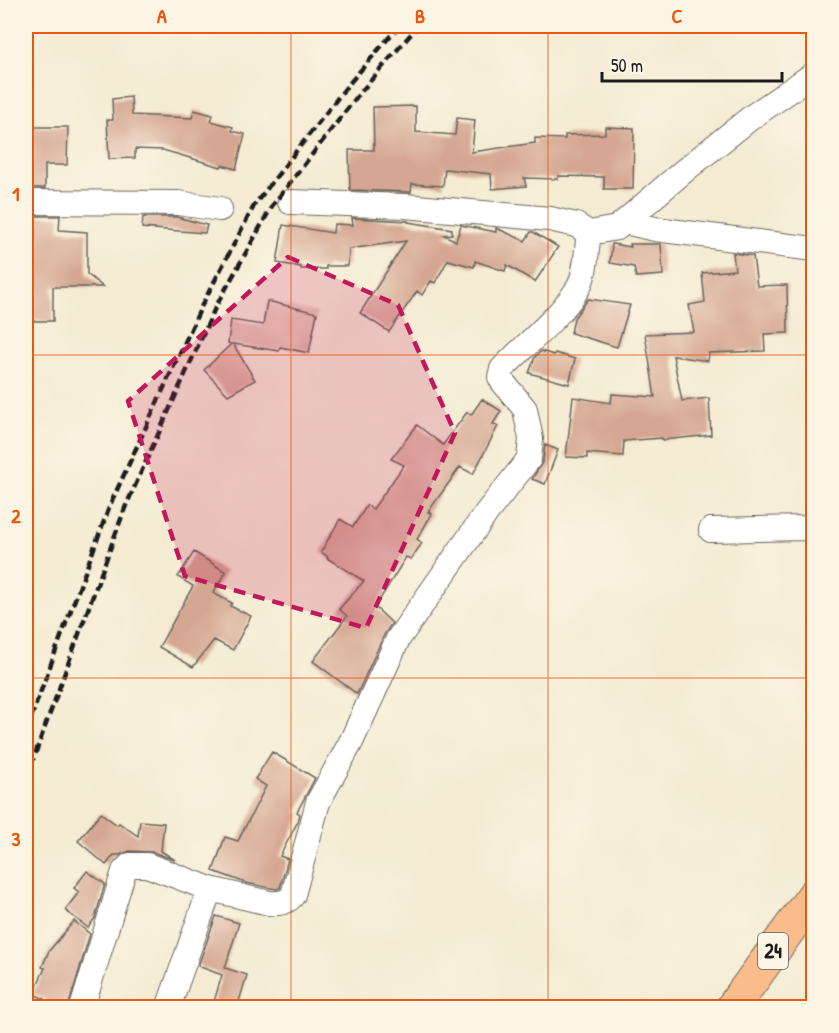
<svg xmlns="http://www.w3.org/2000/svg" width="839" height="1033" font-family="'Patrick Hand',sans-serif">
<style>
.building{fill:#d5a792}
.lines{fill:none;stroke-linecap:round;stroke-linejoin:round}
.minor-casing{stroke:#68645c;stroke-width:26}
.trunk-casing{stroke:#68645c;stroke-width:35}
.minor{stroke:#fff;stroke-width:24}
.trunk{stroke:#fabc8b;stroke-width:33}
.rail{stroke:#1c1c1c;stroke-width:4.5;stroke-dasharray:9 4.5;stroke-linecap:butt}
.marked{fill:#c2185b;fill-opacity:0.2;stroke:#c2185b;stroke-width:4.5;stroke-dasharray:12 8;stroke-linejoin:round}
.grid{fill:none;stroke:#e8590c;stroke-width:1.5;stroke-opacity:0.55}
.labels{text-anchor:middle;stroke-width:5;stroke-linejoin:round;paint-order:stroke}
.shield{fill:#fcf5e5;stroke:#5f5d58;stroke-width:1.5}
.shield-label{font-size:21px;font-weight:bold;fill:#1c1c1c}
.neatline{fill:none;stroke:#e8590c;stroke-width:2}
.grid-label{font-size:20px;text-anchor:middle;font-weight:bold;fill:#e8590c}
</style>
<rect width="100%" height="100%" fill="#fcf5e5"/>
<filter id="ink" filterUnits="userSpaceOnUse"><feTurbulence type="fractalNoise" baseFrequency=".0167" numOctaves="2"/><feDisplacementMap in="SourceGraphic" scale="12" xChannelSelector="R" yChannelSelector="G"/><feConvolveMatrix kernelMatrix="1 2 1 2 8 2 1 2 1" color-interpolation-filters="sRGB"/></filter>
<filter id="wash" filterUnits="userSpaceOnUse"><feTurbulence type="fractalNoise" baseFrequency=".008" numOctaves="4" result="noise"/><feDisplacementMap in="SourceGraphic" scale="24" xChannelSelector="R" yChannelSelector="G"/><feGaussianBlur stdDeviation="1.35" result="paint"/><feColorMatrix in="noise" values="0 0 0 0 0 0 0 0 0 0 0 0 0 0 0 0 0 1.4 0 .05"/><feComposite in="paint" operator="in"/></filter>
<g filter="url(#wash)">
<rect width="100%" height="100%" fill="#f4ebd2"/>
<g id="blocks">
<path class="building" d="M131 97 132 115 192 118 194 110 213 115 211 121 233 127 232 131 245 134 236 169 222 165 221 167 163 150 135 149V158L109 159 107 120H113L112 99Z
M416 106V132L455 135 457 118 475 120 472 152 535 143V138L565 139V135L605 134V127L634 128 633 189H604V177L558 176V179L524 178 526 186 492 189 491 174 445 169 443 186 412 184 411 192 350 190 349 150H374L373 107Z
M35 127H68L67 165H45V188H26V130L35 131Z
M26 216H60L59 230 87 232V274L103 287H53V321H31L35 224H26Z
M143 217H177L207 225 205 233 142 228Z
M352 218 408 221V222L452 229V234L444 235 456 241 461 225 496 232V228L525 241 531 232H533L558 247 535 282 507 265 505 271 475 261 474 267 448 260 435 283 431 281 422 295 417 291 389 332 360 313 406 241 349 249 348 266H326V269H301V267L277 263 283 225 333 233 334 224 353 225Z
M612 244 631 247 630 244H661L663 275 636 277 634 267 610 263Z
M733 253 753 256 757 286 787 285 788 333 764 334 765 351 709 353 708 361 673 356 682 401 709 398 711 435 662 440V438L624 441 623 456 587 453V458L566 457 573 397 611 403 612 394 655 397 645 334 694 332 689 305 705 302 702 273 735 270Z
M588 299 630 305 617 347 571 333 574 318Z
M267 301 317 313 309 353 280 347 279 351 233 344 255 380 228 395 204 370 231 344 228 343 231 320 263 325Z
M541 351 554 355 555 353 575 359 569 384 529 373 535 357Z
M482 399 501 411 493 424 498 426 473 474 460 467 428 512 432 514 417 539 422 543 411 559 406 557 375 607 392 623 385 633 357 694 313 661 347 616 339 609 364 581 327 558 328 557 321 552 340 519 353 527 367 505 373 509 404 465 391 459 417 425 443 445 467 412 471 415Z
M545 445 558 450 545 484 532 479 543 461Z
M194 552 226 572 213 593 232 603 230 606 251 616 233 650 214 640 193 667 159 647 193 586 178 577Z
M272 752 315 778 297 812 300 814 298 821 280 856 288 859 280 888 276 889 246 883 213 871 225 837 238 841 266 786 255 779Z
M101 813 117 825 119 823 138 836 140 821 164 823 161 851 175 860 152 852 130 851 120 855H114L106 865 78 841Z
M87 871 105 884 95 918 88 928 65 910 79 892 74 888Z
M216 916 239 923 225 968 247 975 237 1008H212L222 975 198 966Z
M74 921 90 934 68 1008H41L45 999 33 994 45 968 42 967 49 951Z"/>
</g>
</g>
<g filter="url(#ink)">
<use href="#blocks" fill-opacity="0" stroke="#68645c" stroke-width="1.5"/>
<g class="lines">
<defs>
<path id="minor" d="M26 202 178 203 220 209
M625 222 655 229 814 249
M589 233 617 228 685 170 753 116 814 74
M711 530 808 528 814 530
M82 1008 124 871 130 865H147L210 889 269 903C279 904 287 903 293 895L318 802 351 742 398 639 487 512 529 459 531 439 525 409 502 381 500 377 502 369C524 346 563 314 578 288 587 272 586 250 589 233L576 225 550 219 405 206 290 202
M168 1008 210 889"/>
<path id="trunk" d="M732 1008 814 895"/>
</defs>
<use href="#minor" class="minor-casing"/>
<use href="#trunk" class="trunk-casing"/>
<use href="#minor" class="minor"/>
<use href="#trunk" class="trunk"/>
<path class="rail" d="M26 731 110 505 202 305 255 204 347 86 399 26
M26 779 125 508 215 308 272 206 359 94 418 26"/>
</g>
</g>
<path class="marked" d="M288 257 398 305 455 433 366 628 185 576 128 401Z"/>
<path class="grid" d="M291 26V1008M548 26V1008M26 355H814M26 678H814"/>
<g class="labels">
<rect class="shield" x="758" y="933" width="30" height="36" rx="4.5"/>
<g class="shield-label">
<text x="773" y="958">24</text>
</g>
</g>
<rect width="839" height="1033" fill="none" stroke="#fcf5e5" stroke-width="66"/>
<path d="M602 72v9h180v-9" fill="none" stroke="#1c1c1c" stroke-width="3"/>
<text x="611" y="72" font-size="18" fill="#1c1c1c" stroke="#fcf5e5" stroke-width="4.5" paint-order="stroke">50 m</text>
<rect x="33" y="33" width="773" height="967" class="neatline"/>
<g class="grid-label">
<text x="162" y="23">A</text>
<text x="420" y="23">B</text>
<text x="677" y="23">C</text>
<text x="16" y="201">1</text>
<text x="16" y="523">2</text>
<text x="16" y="846">3</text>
</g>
</svg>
